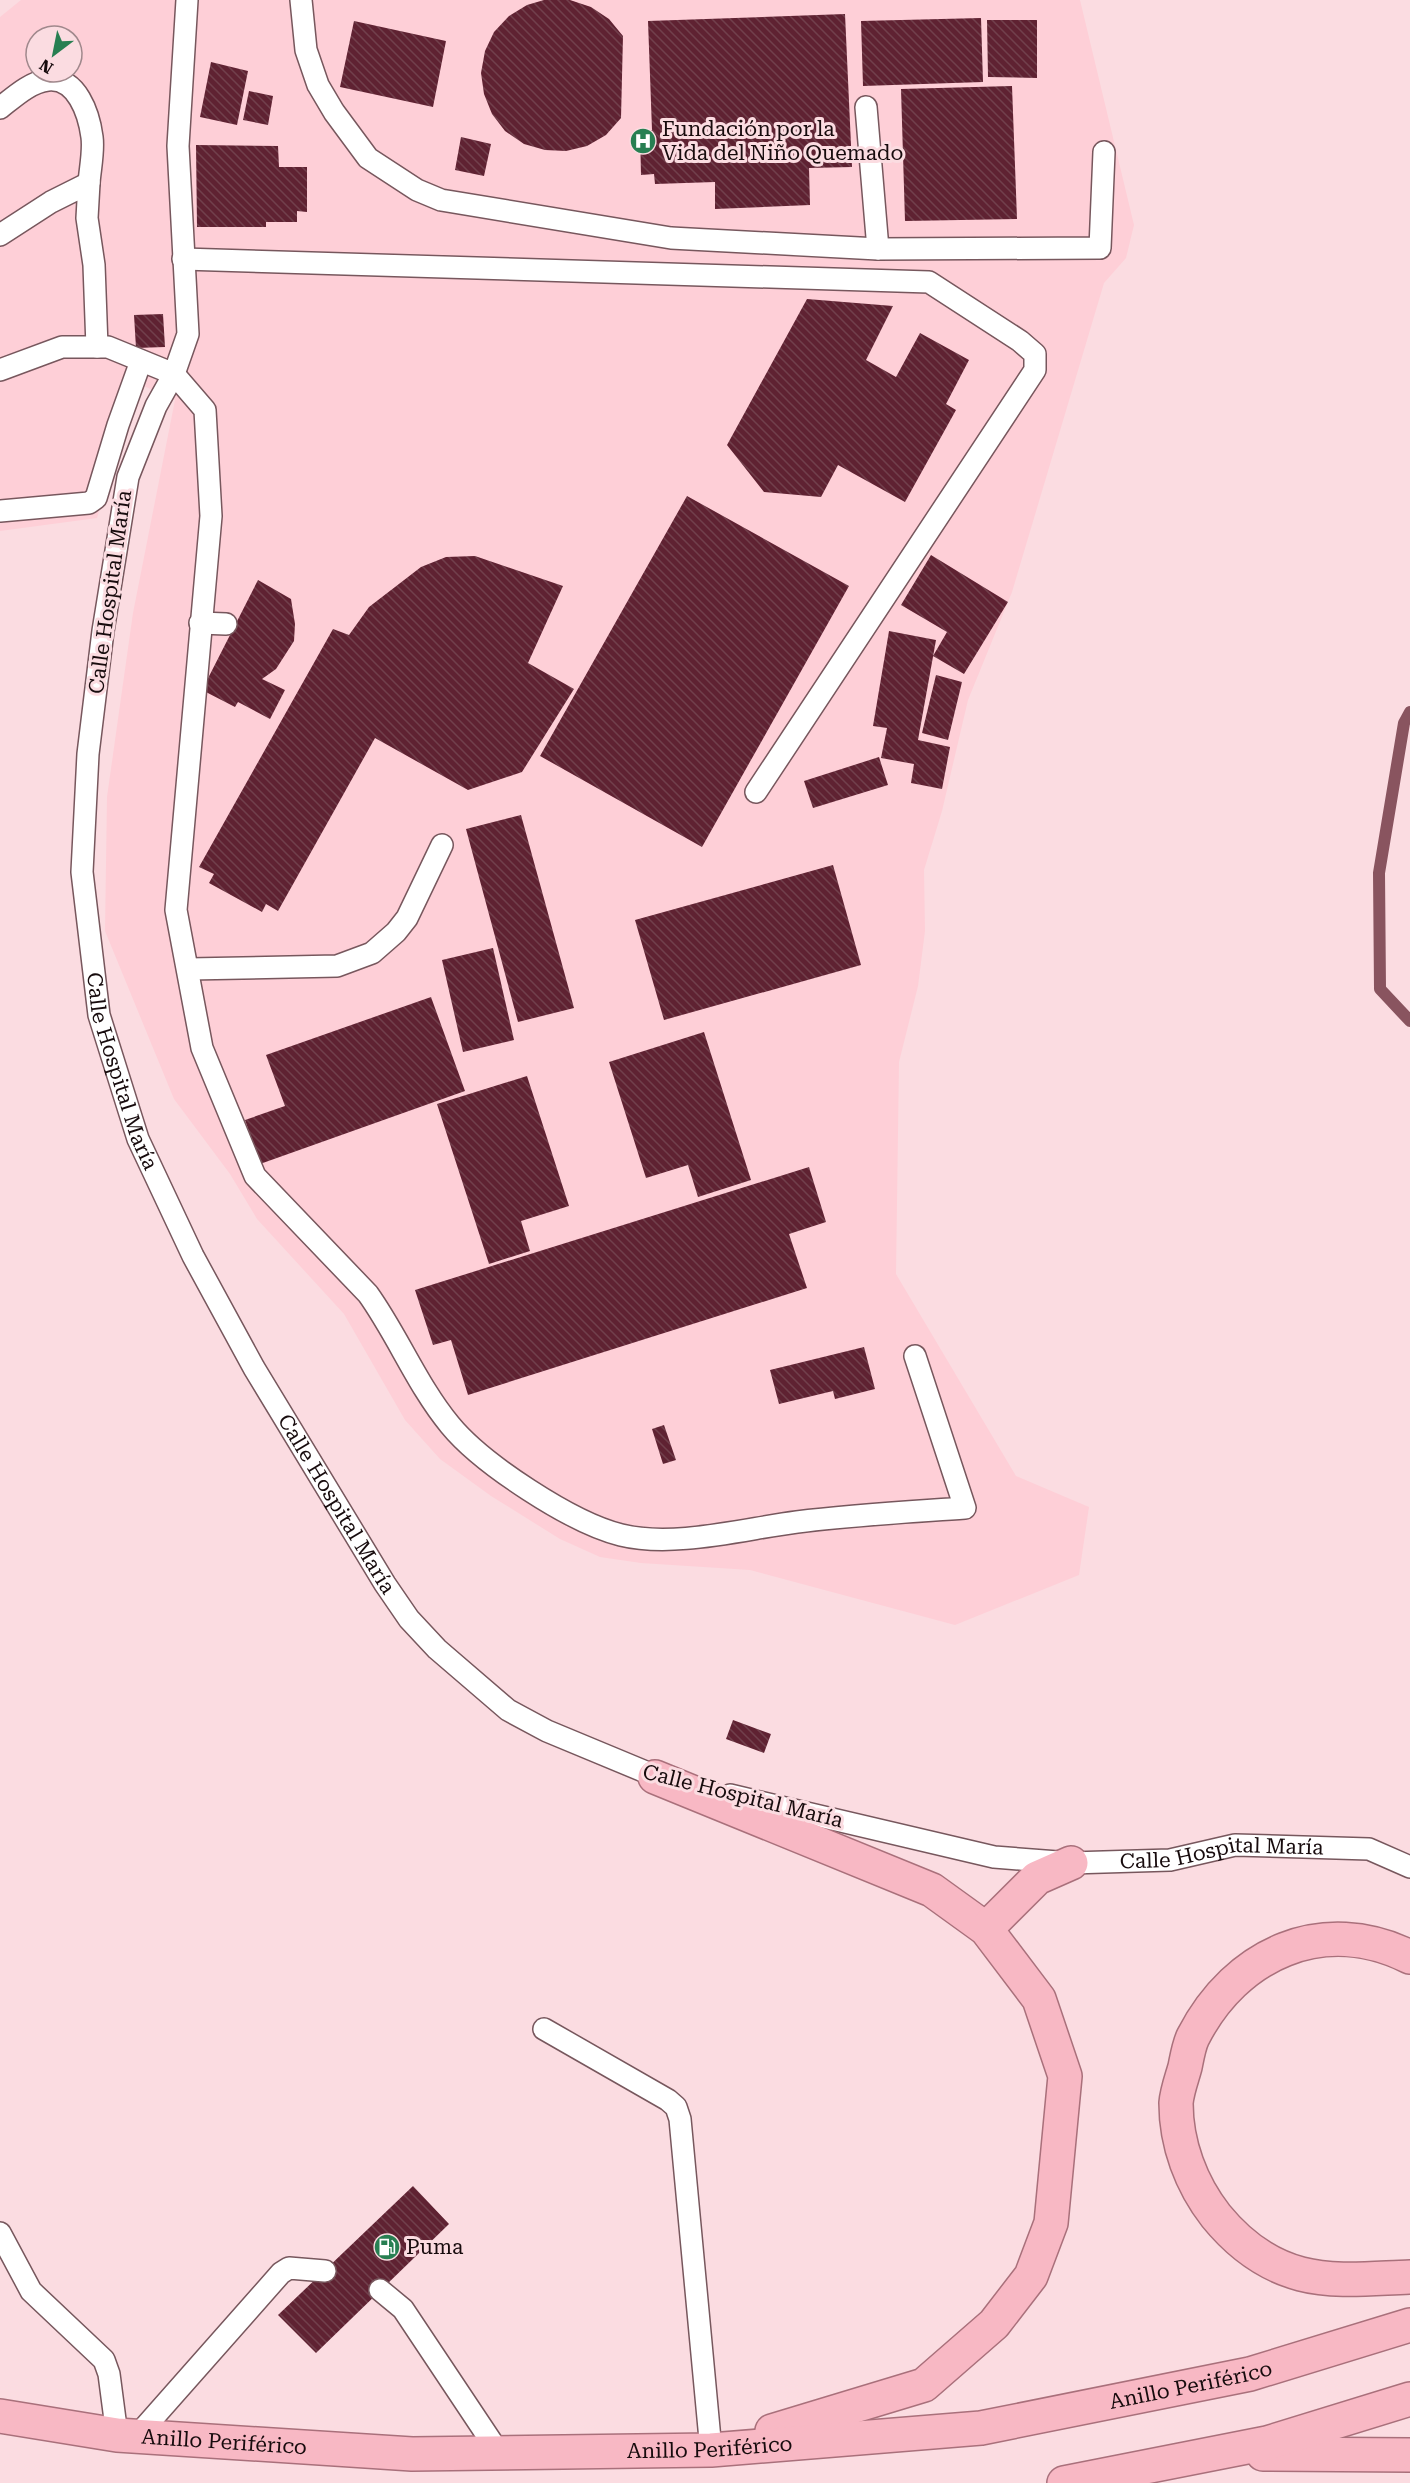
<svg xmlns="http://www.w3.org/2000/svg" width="1410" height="2483" font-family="'Roboto Serif',serif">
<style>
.built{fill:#fecfd7;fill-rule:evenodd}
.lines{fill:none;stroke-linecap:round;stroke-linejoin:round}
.stream{stroke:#89545f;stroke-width:12}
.building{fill:url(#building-back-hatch)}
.service-casing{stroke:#77575d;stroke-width:24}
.trunk-casing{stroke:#a9707b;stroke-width:36}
.service{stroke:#fff;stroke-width:21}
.trunk{stroke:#f8b8c4;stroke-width:33}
.labels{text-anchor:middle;stroke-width:6;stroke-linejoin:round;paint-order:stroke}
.poi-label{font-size:21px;fill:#170b0d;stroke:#fbdce1;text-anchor:start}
.street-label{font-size:21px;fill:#170b0d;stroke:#fbdce1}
</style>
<defs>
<pattern id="building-back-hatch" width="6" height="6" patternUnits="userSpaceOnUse" patternTransform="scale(1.5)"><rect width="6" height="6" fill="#5f2232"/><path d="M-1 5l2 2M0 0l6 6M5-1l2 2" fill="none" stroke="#71404c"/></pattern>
</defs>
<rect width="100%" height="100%" fill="#fbdce1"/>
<path class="built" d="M21 0H1080L1134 225 1126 258 1104 283 1012 592 968 700 942 811 924 870 925 931 918 986 899 1062 896 1274 1016 1476 1089 1507 1079 1575 955 1625 750 1570 641 1563 600 1557 560 1539 491 1496 440 1459 405 1420 344 1314 257 1219 230 1174 174 1099 105 931 107 797 133 613 175 400 137 383 97 518 0 531V17ZM36 36H72V72H36Z"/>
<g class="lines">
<path class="stream" d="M1410 712 1404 723 1379 873 1380 989 1410 1021"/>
</g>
<path class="building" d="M544 0H570L591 7 609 19 623 36 621 118 606 135 587 146 566 151 545 150 524 144 505 131 492 114 484 94 481 73 485 51 494 32 509 16 527 5Z
M845 14 852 167 809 168 810 205 715 209V182L655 184 654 174 641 175 640 131 652 130 648 21Z
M981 18 983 82 863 86 861 21Z
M987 20H1037V78L988 77Z
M354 21 446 41 433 107 340 87Z
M211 62 248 71 237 125 200 117Z
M1012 86 1017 219 905 221 901 89Z
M249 91 273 96 268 125 243 120Z
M461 137 491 144 484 176 455 170Z
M196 145 278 146 279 167H307V212L297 211V222H266V227H197Z
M807 299 893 306 866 360 896 377 920 333 969 360 946 404 956 410 905 502 838 465 821 497 764 492 727 445Z
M163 314 165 347 136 348 134 315Z
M687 496 849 586 702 847 540 756Z
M931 555 1008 602 964 674 933 656 947 632 901 605Z
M475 556 563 586 528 663 574 689 522 772 468 790 375 738 278 911 266 904 262 912 209 883 214 874 199 867 333 629 349 635 369 607 421 567 446 557Z
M258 580 291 599 295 624 294 641 276 669 262 679 285 690 270 719 238 702 235 707 202 690Z
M889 631 936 640 918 740 950 747 942 789 911 783 914 764 881 758 887 728 873 726Z
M936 675 962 682 948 740 922 733Z
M879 757 888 785 813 808 804 781Z
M521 815 574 1008 518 1022 466 829Z
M833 865 861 965 664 1020 635 920Z
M493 948 514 1040 463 1052 442 960Z
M431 997 465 1091 260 1164 245 1120 285 1106 266 1055Z
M704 1032 751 1180 698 1197 688 1165 646 1178 609 1062Z
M527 1076 569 1206 521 1221 530 1251 489 1264 437 1104Z
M809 1167 826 1222 789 1234 807 1288 468 1395 451 1340 433 1345 415 1290Z
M864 1347 875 1389 835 1399 833 1391 779 1404 770 1370Z
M664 1425 676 1460 663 1464 652 1429Z
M733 1720 771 1734 764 1753 726 1739Z
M413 2186 449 2224 316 2353 278 2315Z"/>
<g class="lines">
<defs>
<g id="service">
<path id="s1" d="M187 0 178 146 188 334 174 374 156 406 128 477 103 631 88 754 82 872 99 1015 138 1139 193 1256 254 1368 385 1584 409 1619 437 1649 508 1710 547 1731 665 1780"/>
<path d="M301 0 306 50 318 85 334 112 368 158 417 190 441 200 671 238 878 249 1100 248 1104 152"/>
<path d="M866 107 878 249"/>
<path d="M0 108C14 97 30 82 48 80 77 77 89 114 92 137 94 151 90 169 89 183"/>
<path d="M0 235 51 202 89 183 87 218 94 265 97 347"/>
<path d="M183 259 929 282 1020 341 1035 354V370L756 792"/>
<path d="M0 370 62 347H108L174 374 205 410 211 516 176 910 202 1048 255 1176 368 1294C398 1336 417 1385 450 1425 482 1464 572 1523 621 1535 674 1548 743 1529 797 1522 853 1515 909 1512 965 1508L915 1356"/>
<path d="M0 511 89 503 96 498 118 425 141 361"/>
<path d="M200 623 226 624"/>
<path d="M189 969 337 966 372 953 396 932 407 918 442 845"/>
<path id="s2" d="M730 1795 994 1857 1071 1863 1170 1860 1235 1845 1369 1849 1410 1867"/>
<path d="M544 2029 668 2100 676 2107 680 2119 711 2450"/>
<path d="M0 2233 31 2291 104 2360 109 2374 117 2435"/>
<path d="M380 2290 403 2309 499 2453"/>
<path d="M137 2436 281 2273 289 2268 325 2271"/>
</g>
<g id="trunk">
<path d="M655 1777 932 1890 986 1929 1039 1999 1065 2076 1051 2223 1031 2276 994 2324 924 2385 772 2431"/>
<path d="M986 1929 1037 1878 1071 1863"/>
<path d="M1410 1957C1323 1914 1236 1953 1193 2037 1189 2045 1187 2057 1185 2067 1182 2078 1177 2091 1176 2103 1176 2144 1191 2184 1216 2216 1238 2243 1267 2265 1301 2274 1335 2283 1375 2278 1410 2277"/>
<path id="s3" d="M0 2416 117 2435 412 2454 711 2450 981 2428 1250 2374 1410 2325"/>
<path d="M1263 2454 1410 2455"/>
<path d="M1064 2483 1267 2443 1410 2399"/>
</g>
</defs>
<use href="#service" class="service-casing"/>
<use href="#trunk" class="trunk-casing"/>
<use href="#service" class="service"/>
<use href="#trunk" class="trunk"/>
</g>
<defs>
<symbol id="hospital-disc" viewBox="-11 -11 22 22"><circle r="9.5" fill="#287f52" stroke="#fbdce1"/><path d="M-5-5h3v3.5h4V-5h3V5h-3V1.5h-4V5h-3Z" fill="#fff"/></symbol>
<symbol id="fuel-disc" viewBox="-11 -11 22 22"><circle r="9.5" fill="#287f52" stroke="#fbdce1"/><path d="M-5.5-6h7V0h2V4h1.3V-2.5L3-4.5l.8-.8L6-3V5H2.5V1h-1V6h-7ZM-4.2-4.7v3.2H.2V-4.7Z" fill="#fff"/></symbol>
</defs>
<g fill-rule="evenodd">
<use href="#hospital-disc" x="628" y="126" width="30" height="30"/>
<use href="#fuel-disc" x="372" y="2232" width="30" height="30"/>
</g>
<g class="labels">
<g class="poi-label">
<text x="662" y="136">Fundación por la<tspan x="662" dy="24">Vida del Niño Quemado</tspan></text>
<text x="406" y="2254">Puma</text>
</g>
<g class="street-label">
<text transform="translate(110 592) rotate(-82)" y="7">Calle Hospital María</text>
<text dy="7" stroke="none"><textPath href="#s1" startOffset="1092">Calle Hospital María</textPath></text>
<text dy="7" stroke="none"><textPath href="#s1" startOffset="1578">Calle Hospital María</textPath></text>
<text transform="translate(743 1796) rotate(14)" y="7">Calle Hospital María</text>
<text dy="7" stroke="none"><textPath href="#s2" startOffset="500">Calle Hospital María</textPath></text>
<text dy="7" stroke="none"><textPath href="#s3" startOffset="1198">Anillo Periférico</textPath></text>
<text dy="7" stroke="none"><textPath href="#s3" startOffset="226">Anillo Periférico</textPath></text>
<text dy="7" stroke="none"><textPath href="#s3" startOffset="712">Anillo Periférico</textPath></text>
</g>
</g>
<g transform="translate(54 54) rotate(212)"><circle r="28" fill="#fbdce1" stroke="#a0888c" stroke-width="1.5"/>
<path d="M0-4.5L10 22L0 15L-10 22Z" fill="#287f52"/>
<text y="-9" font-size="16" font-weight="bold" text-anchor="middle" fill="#170b0d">N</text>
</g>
</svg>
